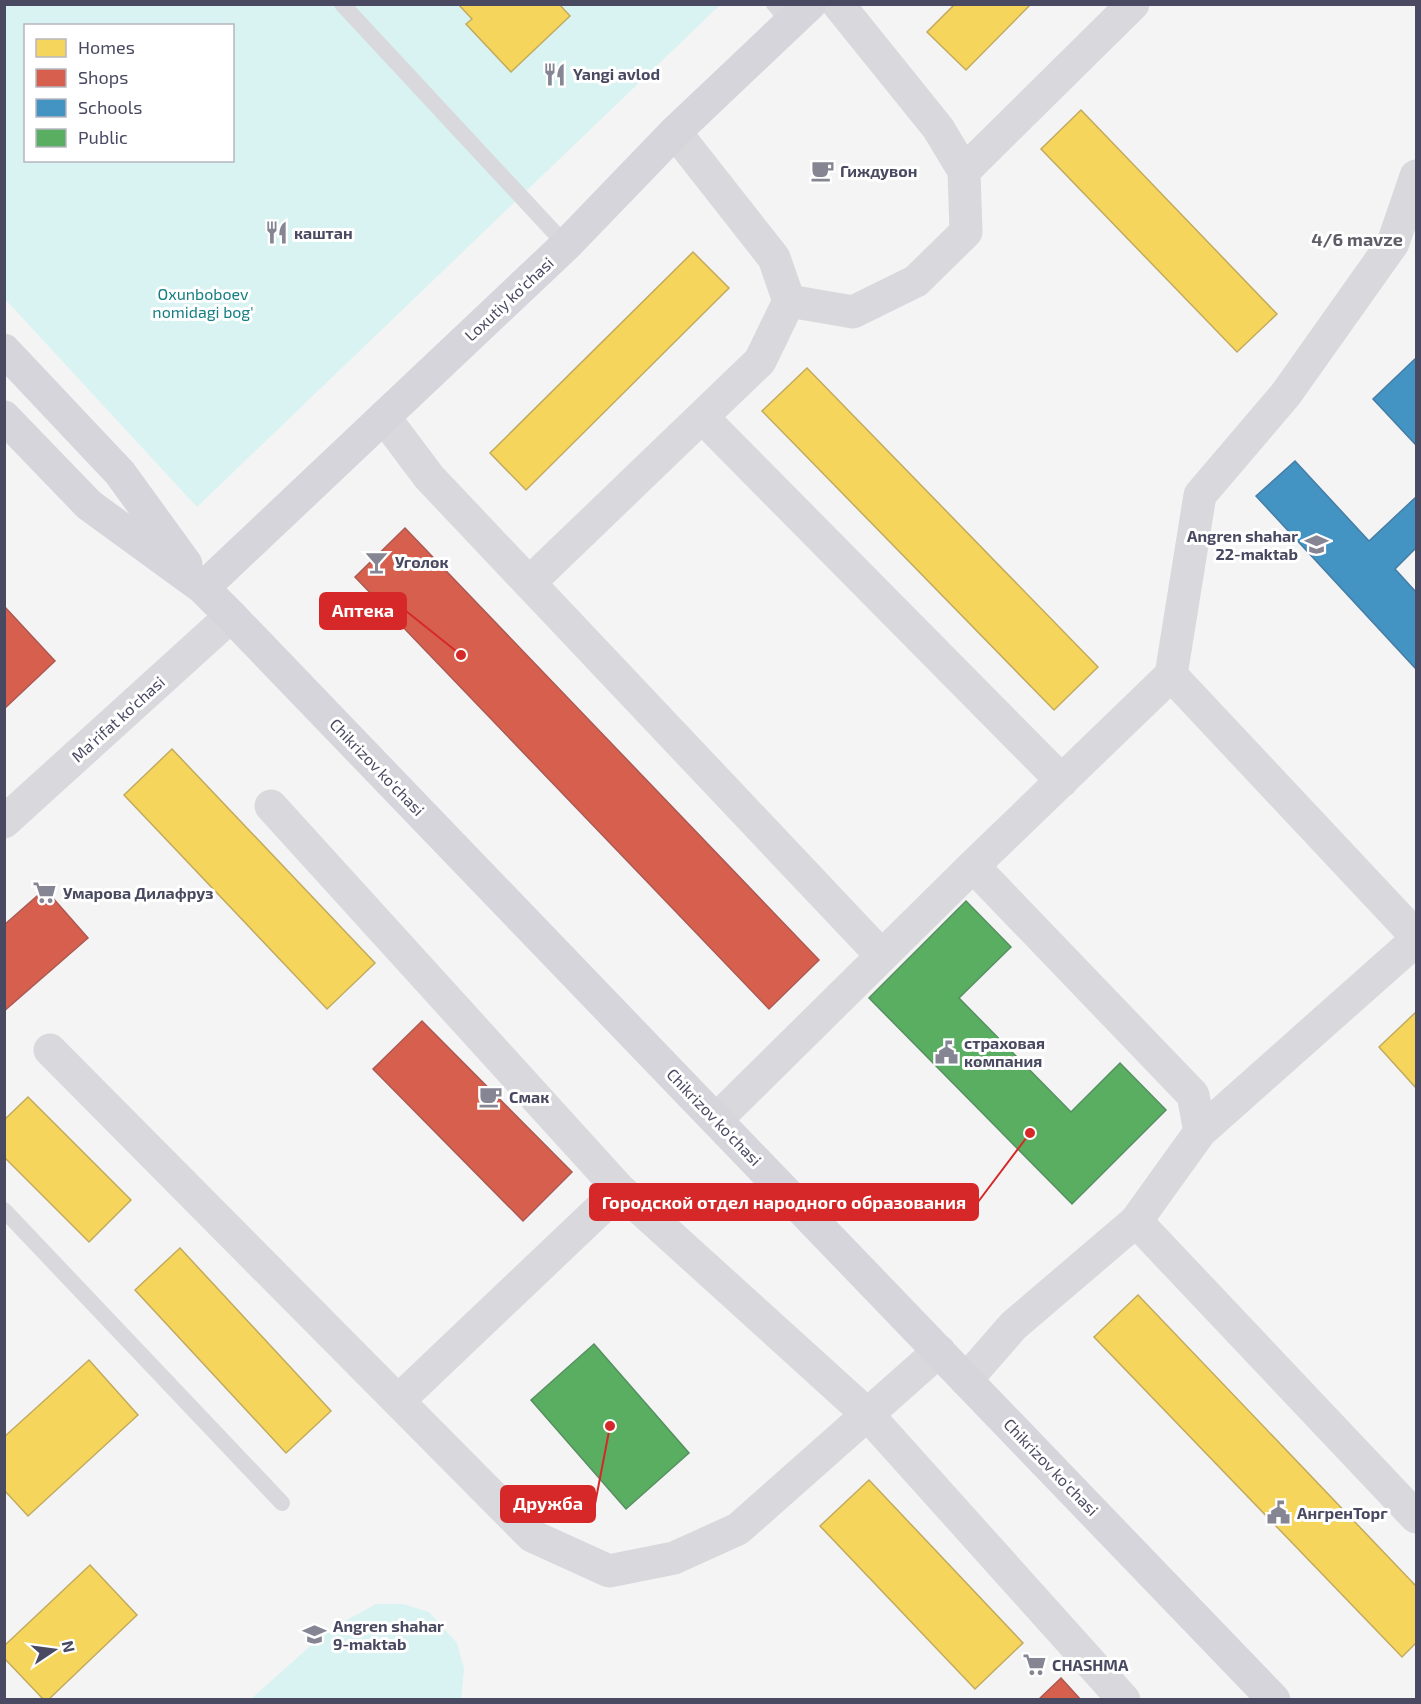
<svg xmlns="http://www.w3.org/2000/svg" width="1421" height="1704" font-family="'Exo 2',sans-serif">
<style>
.green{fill:#d8f3f1;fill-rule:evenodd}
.homes{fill:#f6d55c;stroke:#c2ab5e;stroke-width:1.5}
.shops{fill:#d6604d;stroke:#ac5953;stroke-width:1.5}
.schools{fill:#4393c3;stroke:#457da6;stroke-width:1.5}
.public{fill:#5aae61;stroke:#559061;stroke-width:1.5}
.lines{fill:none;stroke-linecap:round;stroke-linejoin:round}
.lane{stroke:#d9d9dd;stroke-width:16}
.street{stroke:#d9d9dd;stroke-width:33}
.secondary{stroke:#d6d5db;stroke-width:33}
.labels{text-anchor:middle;stroke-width:6;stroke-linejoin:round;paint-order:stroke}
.poi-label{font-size:16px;font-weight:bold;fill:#494961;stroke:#fff;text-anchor:start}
.park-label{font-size:16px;fill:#147e82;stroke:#fff}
.street-label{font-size:16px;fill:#494961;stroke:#fff}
.neighbourhood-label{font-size:18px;font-weight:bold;fill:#5f5e68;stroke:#fff}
.leader{fill:none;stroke:#d62828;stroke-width:2}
.callout-dot{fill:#d62828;stroke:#fff;stroke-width:2}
.callout{fill:#d62828;stroke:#d62828;stroke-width:2}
.callout-label{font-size:18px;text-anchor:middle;font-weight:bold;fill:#fff}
</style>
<rect width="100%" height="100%" fill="#f4f4f4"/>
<path class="green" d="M5 5H720L197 507 5 299ZM26 26H232V160H26Z
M376 1604H403L429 1612 457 1643 464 1669 461 1699H251L327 1631Z"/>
<path class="homes" d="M458 4H559L570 16 511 72 466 24 472 19Z
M955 4H1031L966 70 927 32Z
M1081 110 1277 314 1237 352 1041 149Z
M693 252 729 288 526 490 490 453Z
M807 368 1098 667 1054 710 762 411Z
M172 749 375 963 327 1009 124 795Z
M1416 1012V1088L1379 1047Z
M28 1097 131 1200 89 1242 4 1157V1120Z
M180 1248 331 1411 286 1453 135 1290Z
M1138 1295 1416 1586V1643L1402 1657 1094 1337Z
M89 1360 138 1415 28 1516 4 1490V1437Z
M869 1480 1023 1643 975 1689 820 1526Z
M90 1565 137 1615 48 1700H44L4 1658V1646Z"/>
<path class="shops" d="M405 528 819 960 769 1009 355 577Z
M4 606 55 661 4 709Z
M45 889 88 938 4 1011V925Z
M422 1021 572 1172 523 1221 373 1069Z
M1061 1678 1081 1700H1038Z"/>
<path class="schools" d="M1416 358V445L1373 399Z
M1295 461 1369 541 1416 497V548L1395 569 1416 592V669L1256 496Z"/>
<path class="public" d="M966 901 1011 947 959 998 1071 1112 1120 1063 1166 1110 1072 1204 869 998Z
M594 1344 689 1453 626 1509 531 1400Z"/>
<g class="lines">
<path class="lane" d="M342 4 566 245
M774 4 790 23
M4 1210 282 1503"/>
<path class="street" d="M964 171 1133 4
M789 301 853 312 916 281 966 232 964 171 938 128 838 4
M384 417 429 477 882 956
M702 417 1062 781
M529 583 760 361 789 301 774 258 675 132
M1171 675 1416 936
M271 806 620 1190 867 1414 1124 1700
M4 822 231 616
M50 1050 532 1536 609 1571 674 1558 738 1529 939 1351
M717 1119 973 866 1171 675 1200 495 1286 394 1393 243 1416 176
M1200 1132 1416 940
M1136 1221 1416 1517
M966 1380 1013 1326 1136 1221 1200 1132 1193 1095 973 866
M398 1401 620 1190"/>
<path class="secondary" d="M4 350 120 473 186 564
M4 417 89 505 203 588 231 616 1274 1700
M203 588 566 245 675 132 810 4"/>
</g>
<defs>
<symbol id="restaurant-bare" viewBox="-9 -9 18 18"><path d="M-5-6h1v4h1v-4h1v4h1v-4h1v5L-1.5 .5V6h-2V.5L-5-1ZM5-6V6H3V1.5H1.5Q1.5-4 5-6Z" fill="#858594" stroke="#fff" stroke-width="2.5" paint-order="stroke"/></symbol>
<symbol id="cafe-bare" viewBox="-9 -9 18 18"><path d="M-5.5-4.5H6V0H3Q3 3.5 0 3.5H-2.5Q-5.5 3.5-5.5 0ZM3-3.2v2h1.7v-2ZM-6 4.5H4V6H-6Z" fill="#858594" stroke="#fff" stroke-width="2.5" paint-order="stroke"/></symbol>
<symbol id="school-bare" viewBox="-9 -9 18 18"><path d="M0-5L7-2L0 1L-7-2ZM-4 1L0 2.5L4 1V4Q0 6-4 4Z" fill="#858594" stroke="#fff" stroke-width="2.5" paint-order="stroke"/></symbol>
<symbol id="bar-bare" viewBox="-9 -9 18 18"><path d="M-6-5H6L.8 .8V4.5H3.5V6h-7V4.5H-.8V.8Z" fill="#858594" stroke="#fff" stroke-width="2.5" paint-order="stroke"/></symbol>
<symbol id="supermarket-bare" viewBox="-9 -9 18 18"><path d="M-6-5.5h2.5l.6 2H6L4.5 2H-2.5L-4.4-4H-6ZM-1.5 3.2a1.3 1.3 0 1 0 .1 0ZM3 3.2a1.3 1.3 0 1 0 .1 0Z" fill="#858594" stroke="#fff" stroke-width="2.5" paint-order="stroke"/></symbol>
<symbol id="civic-bare" viewBox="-9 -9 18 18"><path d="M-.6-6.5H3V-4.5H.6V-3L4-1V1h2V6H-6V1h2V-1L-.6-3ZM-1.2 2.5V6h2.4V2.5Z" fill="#858594" stroke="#fff" stroke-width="2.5" paint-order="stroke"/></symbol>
</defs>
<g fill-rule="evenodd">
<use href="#restaurant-bare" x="538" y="58" width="33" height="33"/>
<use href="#cafe-bare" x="806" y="154" width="33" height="33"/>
<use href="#restaurant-bare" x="260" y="216" width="33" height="33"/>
<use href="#school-bare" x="1300" y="528" width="33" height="33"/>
<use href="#bar-bare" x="360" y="546" width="33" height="33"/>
<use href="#supermarket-bare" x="28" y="876" width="33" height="33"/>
<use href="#civic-bare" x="930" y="1036" width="33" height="33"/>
<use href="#cafe-bare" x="474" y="1080" width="33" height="33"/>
<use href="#civic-bare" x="1262" y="1496" width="33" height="33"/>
<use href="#school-bare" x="298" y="1618" width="33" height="33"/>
<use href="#supermarket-bare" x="1018" y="1648" width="33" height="33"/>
</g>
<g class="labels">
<g class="poi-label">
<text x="573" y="80">Yangi avlod</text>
<text x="840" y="177">Гиждувон</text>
<text x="294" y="239">каштан</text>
<text x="1298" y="542" text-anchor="end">Angren shahar<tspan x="1298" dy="18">22-maktab</tspan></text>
<text x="395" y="568">Уголок</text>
<text x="63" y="899">Умарова Дилафруз</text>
<text x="964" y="1049">страховая<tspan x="964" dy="18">компания</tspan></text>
<text x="509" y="1103">Смак</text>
<text x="1297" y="1519">АнгренТорг</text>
<text x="333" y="1632">Angren shahar<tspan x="333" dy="18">9-maktab</tspan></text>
<text x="1052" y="1671">CHASHMA</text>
</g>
<g class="park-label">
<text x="203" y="300">Oxunboboev<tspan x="203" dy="18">nomidagi bog'</tspan></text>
</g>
<g class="street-label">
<text transform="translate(509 299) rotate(-43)" y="6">Loxutiy ko'chasi</text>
<text transform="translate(118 719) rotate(-42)" y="6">Ma'rifat ko'chasi</text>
<text transform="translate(377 767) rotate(46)" y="6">Chikrizov ko'chasi</text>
<text transform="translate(714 1117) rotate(46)" y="6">Chikrizov ko'chasi</text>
<text transform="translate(1051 1467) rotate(46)" y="6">Chikrizov ko'chasi</text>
</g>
<g class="neighbourhood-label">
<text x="1357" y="246">4/6 mavze</text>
</g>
</g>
<path class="leader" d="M461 655L406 611M1030 1133L978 1202M610 1426L595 1504"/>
<g class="callout-dot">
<circle cx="461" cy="655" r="6"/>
<circle cx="1030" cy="1133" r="6"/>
<circle cx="610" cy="1426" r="6"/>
</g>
<g class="callout">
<rect x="320" y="593" width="86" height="36" rx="6"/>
<rect x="590" y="1184" width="388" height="36" rx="6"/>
<rect x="501" y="1486" width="94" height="36" rx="6"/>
</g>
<g class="callout-label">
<text x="363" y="617">Аптека</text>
<text x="784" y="1209">Городской отдел народного образования</text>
<text x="548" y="1510">Дружба</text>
</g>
<rect width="1421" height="1704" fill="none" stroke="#494961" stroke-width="12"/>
<rect x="24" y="24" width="210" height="138" fill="#ffffff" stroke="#b6b6c0" stroke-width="1.5"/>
<rect x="36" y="39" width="30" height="18" fill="#f6d55c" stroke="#b6b6c0" stroke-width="1.5"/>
<text x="78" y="54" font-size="18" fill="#494961">Homes</text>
<rect x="36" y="69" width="30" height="18" fill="#d6604d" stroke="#b6b6c0" stroke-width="1.5"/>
<text x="78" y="84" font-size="18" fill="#494961">Shops</text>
<rect x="36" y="99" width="30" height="18" fill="#4393c3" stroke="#b6b6c0" stroke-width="1.5"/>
<text x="78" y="114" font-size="18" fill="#494961">Schools</text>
<rect x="36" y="129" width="30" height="18" fill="#5aae61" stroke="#b6b6c0" stroke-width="1.5"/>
<text x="78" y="144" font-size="18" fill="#494961">Public</text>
<g transform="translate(54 1650) rotate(77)" stroke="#ffffff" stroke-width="4.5" paint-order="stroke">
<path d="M0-4.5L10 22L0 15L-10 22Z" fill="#494961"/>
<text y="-9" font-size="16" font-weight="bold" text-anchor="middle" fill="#494961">N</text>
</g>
</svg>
